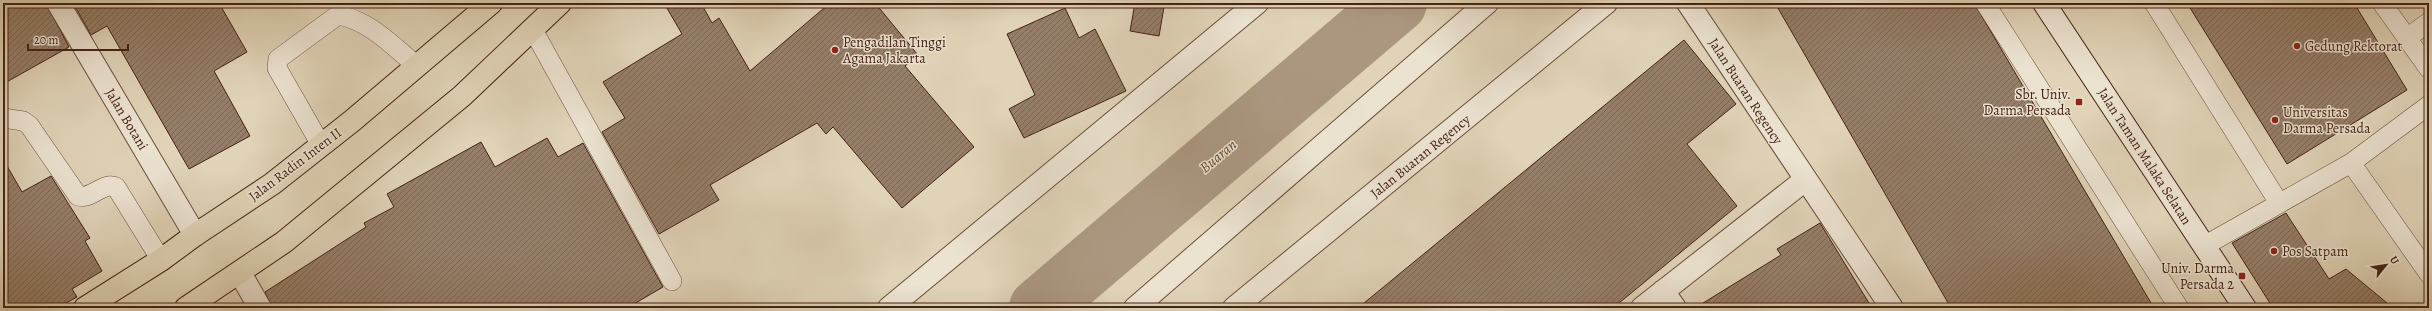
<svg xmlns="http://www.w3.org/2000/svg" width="2432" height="311" font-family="Alegreya,serif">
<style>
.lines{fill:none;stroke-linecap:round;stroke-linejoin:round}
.river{stroke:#ab9780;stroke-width:60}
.building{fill:url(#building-hatch);stroke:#442214}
.lane-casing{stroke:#6b4e3d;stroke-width:20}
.street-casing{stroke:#6b4e3d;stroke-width:24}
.secondary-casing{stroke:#442214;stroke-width:24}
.primary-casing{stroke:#442214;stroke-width:24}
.lane{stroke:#ebe2d0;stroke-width:19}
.street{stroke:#ebe2d0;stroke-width:22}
.secondary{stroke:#ebe2d0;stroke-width:22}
.primary{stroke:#e0d3b7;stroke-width:22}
.poi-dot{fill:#8f2418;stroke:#ebe2d0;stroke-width:1.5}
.labels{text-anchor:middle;stroke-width:3;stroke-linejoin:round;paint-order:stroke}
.poi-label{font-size:14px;fill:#442214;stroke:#ebe2d0;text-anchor:start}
.street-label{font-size:14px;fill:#442214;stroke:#ebe2d0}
.water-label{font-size:15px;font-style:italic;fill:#634534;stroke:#ebe2d0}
</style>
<defs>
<pattern id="building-hatch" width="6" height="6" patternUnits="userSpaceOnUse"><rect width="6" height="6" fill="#957e69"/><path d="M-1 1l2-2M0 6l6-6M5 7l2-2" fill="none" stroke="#7b6755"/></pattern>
</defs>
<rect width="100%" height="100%" fill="#e0d3b7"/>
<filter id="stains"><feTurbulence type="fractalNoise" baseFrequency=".005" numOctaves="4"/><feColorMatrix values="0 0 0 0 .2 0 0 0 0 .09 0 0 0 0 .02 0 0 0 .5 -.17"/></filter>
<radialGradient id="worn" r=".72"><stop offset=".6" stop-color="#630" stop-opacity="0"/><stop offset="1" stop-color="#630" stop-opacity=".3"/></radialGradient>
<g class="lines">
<path class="river" d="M1039 308 1397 3"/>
</g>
<path class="building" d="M3 3H46L69 47 3 84Z
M73 3H219L247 52 214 71 250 136 189 169 107 26 91 35Z
M664 3H701L712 23 719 18 750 71 830 3H875L918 55 905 66 974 147 902 208 833 127 826 134 817 123 710 185 719 200 659 234 602 132 625 118 603 82 682 34Z
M1135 3 1164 7 1159 36 1130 31Z
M1775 3H1974L2154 308H1951Z
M2187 3H2354L2407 90 2287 164Z
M1065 8 1079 38 1095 29 1126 91 1024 138 1009 109 1035 95 1007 34Z
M1684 40 1736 104 1687 144 1737 206 1613 308H1358Z
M547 138 558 157 583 143 663 287 627 308H272L265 292 366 227 364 223 394 207 387 194 481 142 495 167Z
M3 159 22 192 51 176 90 238 85 241 102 271 72 289 77 297 57 308H3Z
M2286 213 2329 279 2346 269 2393 308H2273L2232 243Z
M1820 223 1872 308H1695L1781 255 1777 249Z"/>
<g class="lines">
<defs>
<path id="lane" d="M1985 3 2179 308
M2154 3 2279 203
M2382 3 2429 69
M532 28 672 281
M2407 38 2429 22
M3 118 23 121 29 125 78 196C92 200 103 181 116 187L161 260
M321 145 277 68 278 59 338 15C369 20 394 47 417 66
M2351 163 2429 274
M2204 246 2351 163 2429 105"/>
<path id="street" d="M58 3 195 235
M1688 3 1892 308
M240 273 260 308
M1663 291 1675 308
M889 308 1257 3
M1135 308 1487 3
M1234 308 1606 3
M1642 308 1805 180"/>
<path id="secondary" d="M2044 3 2245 308"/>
<path id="primary" d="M85 308 161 260 195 235 272 184 352 121 491 3
M186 308 284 242 462 96 560 3"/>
</defs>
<use href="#lane" class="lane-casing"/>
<use href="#street" class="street-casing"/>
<use href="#secondary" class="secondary-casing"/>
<use href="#primary" class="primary-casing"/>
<use href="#lane" class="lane"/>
<use href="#street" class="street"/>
<use href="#secondary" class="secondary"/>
<use href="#primary" class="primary"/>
</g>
<g class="poi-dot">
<circle cx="2297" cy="46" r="4"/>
<circle cx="835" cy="50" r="4"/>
<rect x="2075" y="98" width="8" height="8" rx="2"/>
<circle cx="2275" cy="120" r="4"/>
<circle cx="2274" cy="251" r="4"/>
<rect x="2238" y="272" width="8" height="8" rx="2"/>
</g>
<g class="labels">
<g class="poi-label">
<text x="843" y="47">Pengadilan Tinggi<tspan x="843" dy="16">Agama Jakarta</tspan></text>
<text x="2305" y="51">Gedung Rektorat</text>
<text x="2071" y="99" text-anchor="end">Sbr. Univ.<tspan x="2071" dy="16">Darma Persada</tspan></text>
<text x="2283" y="117">Universitas<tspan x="2283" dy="16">Darma Persada</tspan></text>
<text x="2282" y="256">Pos Satpam</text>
<text x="2234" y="273" text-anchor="end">Univ. Darma<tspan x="2234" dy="16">Persada 2</tspan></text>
</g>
<g class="street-label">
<text transform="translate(1746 91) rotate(57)" y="5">Jalan Buaran Regency</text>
<text transform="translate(127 119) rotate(59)" y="5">Jalan Botani</text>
<text transform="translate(1420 156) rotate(-39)" y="5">Jalan Buaran Regency</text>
<text transform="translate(2145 156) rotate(57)" y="5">Jalan Taman Malaka Selatan</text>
<text transform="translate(295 164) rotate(-37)" y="5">Jalan Radin Inten II</text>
</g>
<g class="water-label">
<text transform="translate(1218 156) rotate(-40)" y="5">Buaran</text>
</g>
</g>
<rect width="2432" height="311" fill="none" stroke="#e0d3b7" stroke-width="16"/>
<rect x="4" y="4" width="2424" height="303" fill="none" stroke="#442214" stroke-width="2"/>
<rect x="8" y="8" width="2416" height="295" fill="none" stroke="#442214"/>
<g transform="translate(2386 265) rotate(60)" stroke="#ebe2d0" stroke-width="3" paint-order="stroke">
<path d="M0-3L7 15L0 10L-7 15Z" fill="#442214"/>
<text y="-6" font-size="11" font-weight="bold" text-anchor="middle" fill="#442214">U</text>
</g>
<path d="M28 44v6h100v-6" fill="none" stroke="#442214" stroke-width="2"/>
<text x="34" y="44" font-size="12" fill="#442214" stroke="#ebe2d0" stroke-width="3" paint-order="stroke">20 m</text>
<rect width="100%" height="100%" filter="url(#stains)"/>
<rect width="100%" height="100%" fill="url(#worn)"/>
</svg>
